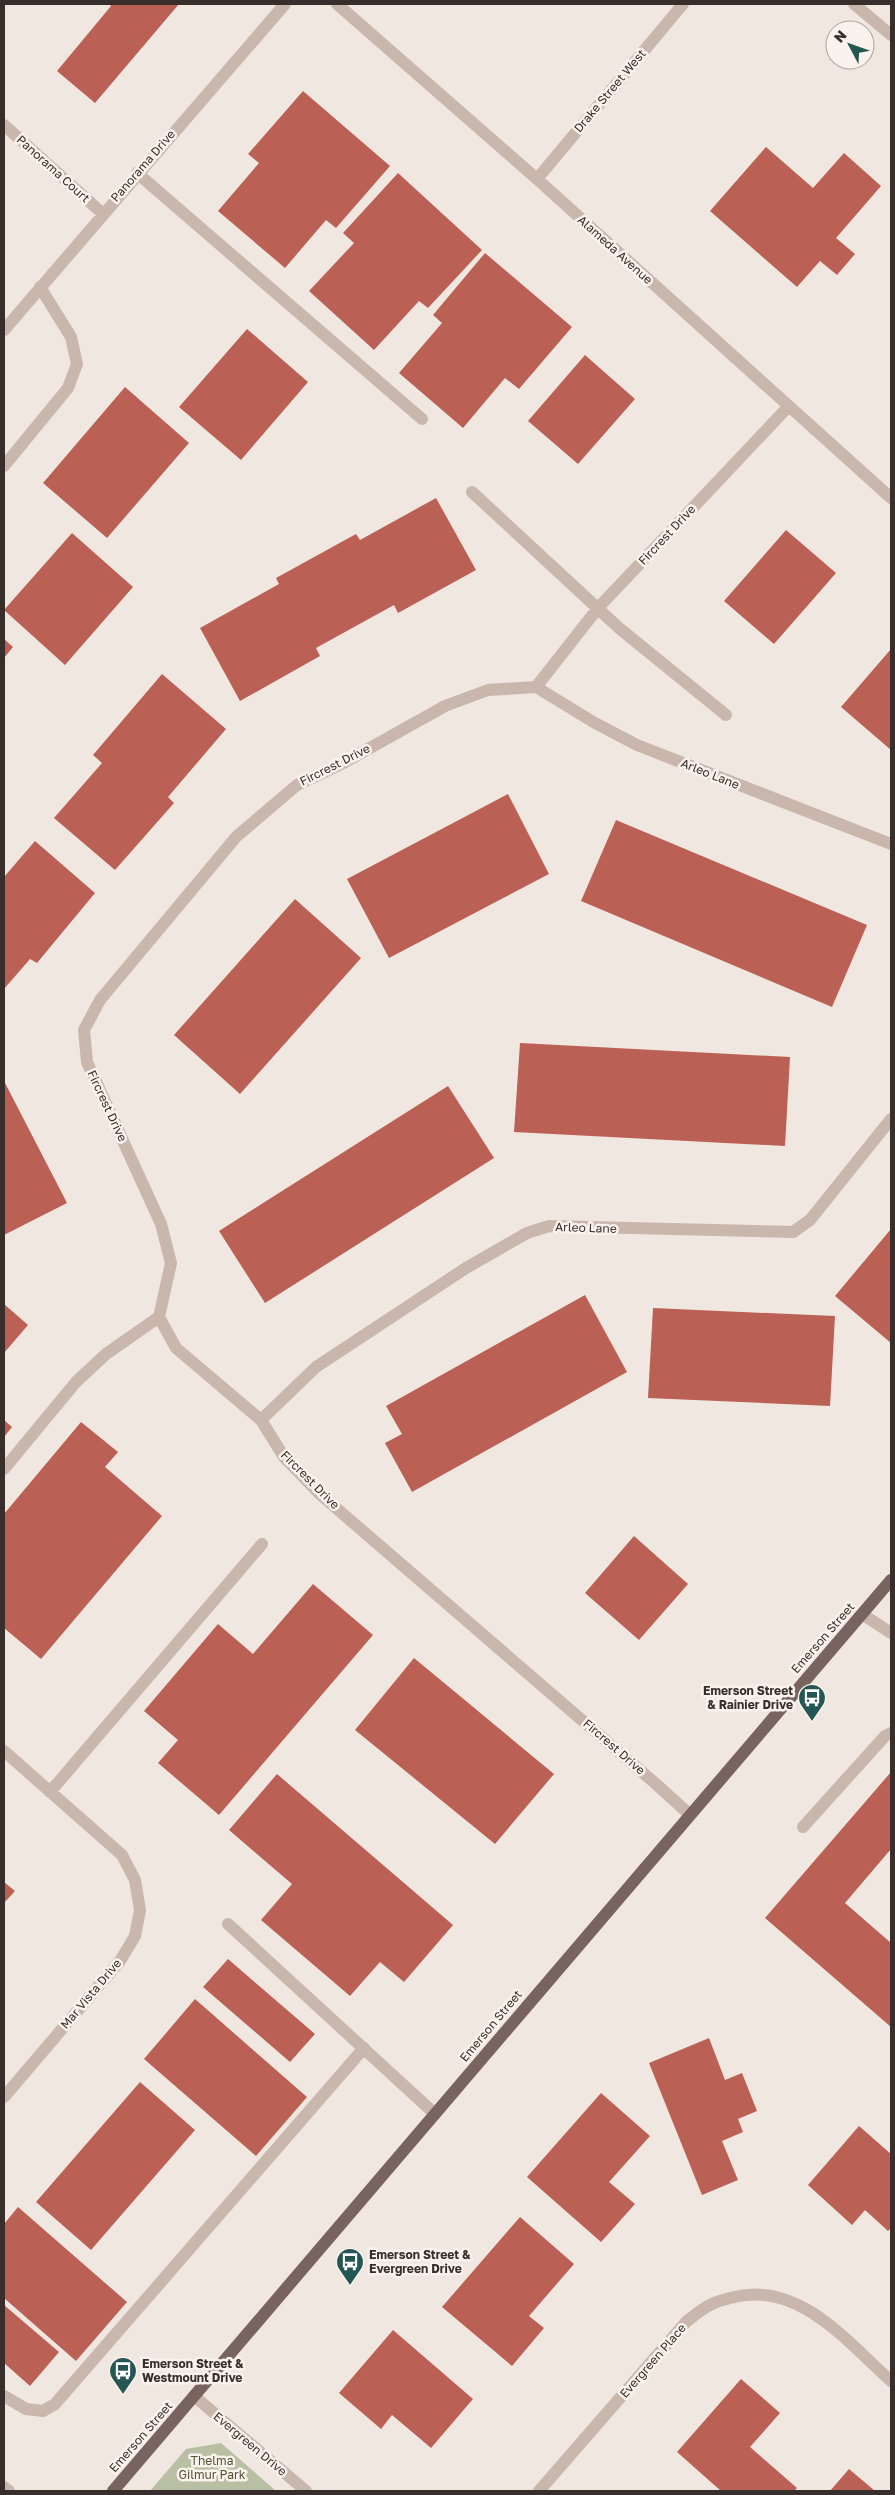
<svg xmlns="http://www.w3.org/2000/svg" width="895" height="2495" font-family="'Golos Text',sans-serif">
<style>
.green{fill:#b9bfa2}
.building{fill:#bb6055}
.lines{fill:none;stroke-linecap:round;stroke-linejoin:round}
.minor{stroke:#c9b6ad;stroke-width:12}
.major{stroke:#78635e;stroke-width:12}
.labels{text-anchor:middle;stroke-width:5;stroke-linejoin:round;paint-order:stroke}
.street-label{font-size:12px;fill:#382e2b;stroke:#f9f2ed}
.poi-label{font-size:12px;font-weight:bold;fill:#382e2b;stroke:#f9f2ed;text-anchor:start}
.park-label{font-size:12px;fill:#4c5431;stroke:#f9f2ed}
</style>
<rect width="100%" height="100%" fill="#f1e7e1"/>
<path class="green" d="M221 2443 276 2491H150L186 2449Z"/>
<path class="building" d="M109 4H179L95 103 57 71 111 6Z
M303 91 390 166 336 228 326 220 285 268 218 211 259 163 248 154Z
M766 147 813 188 844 153 881 186 836 238 855 254 837 275 820 261 797 287 710 211Z
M398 173 482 250 428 308 419 301 374 350 309 291 354 243 343 233Z
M485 253 572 327 519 389 505 378 463 428 399 373 442 323 433 315Z
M247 329 308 382 241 460 179 407Z
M585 355 635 399 578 464 528 421Z
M125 387 189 443 107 538 43 483Z
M436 498 476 570 398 613 394 605 316 648 320 656 240 701 200 628 279 584 276 578 356 534 360 540Z
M786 530 836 573 774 644 724 601Z
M72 533 133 587 65 665 4 610Z
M4 639 13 647 4 658Z
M891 649V750L841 707Z
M162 674 226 729 168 797 174 803 115 870 54 818 102 763 93 755Z
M508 794 549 874 389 958 347 879Z
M616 820 867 925 832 1007 581 901Z
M35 841 95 893 37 963 30 959 4 989V877Z
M295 899 361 958 240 1094 174 1035Z
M520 1043 790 1057 785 1146 514 1132Z
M4 1081 67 1203 4 1235Z
M448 1086 494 1158 265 1303 219 1231Z
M891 1229V1343L835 1296Z
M585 1295 627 1372 412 1492 385 1443 402 1434 386 1406Z
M4 1304 28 1325 4 1353Z
M653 1308 835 1316 830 1406 648 1398Z
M4 1420 12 1427 4 1437Z
M81 1422 118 1452 105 1467 162 1516 41 1659 4 1628V1514Z
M634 1536 688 1584 639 1640 585 1593Z
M313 1584 373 1635 219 1815 158 1763 178 1740 144 1711 218 1624 253 1654Z
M414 1658 554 1774 495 1844 355 1730Z
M891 1772V1849L845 1903 891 1943V2027L765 1918Z
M277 1774 453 1925 404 1982 380 1962 350 1996 261 1920 292 1884 229 1830Z
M4 1882 15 1891 4 1903Z
M228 1959 315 2034 290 2062 203 1987Z
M195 1999 307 2097 256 2156 144 2059Z
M709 2038 725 2080 742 2073 757 2111 738 2119 743 2132 722 2141 738 2180 702 2195 649 2063Z
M140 2082 195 2130 91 2250 36 2202Z
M601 2093 650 2136 609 2182 635 2204 601 2242 527 2177Z
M859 2126 891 2154V2228L888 2231 865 2210 852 2225 808 2185Z
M18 2207 127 2302 76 2361 4 2298V2224Z
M520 2217 574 2264 529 2316 544 2328 512 2366 442 2307Z
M4 2305 59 2352 30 2386 4 2363Z
M393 2330 473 2399 431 2448 392 2415 381 2429 339 2393Z
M741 2379 780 2413 750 2447 797 2488 794 2491H721L677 2452Z
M849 2469 875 2491H830Z"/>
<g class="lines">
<path class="minor" d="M337 4 537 179 891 498
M854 4 891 35
M4 125 102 213
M137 173 422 419
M537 179 683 4
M4 330 285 4
M4 466 68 388 77 364 71 337 40 287
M472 492 619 628 726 715
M536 687 595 723 637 745 891 844
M261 1420 316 1367 466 1268 527 1233 549 1226 793 1232 810 1220 891 1119
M4 1469 76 1382 106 1354 159 1317
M862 1614 891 1633
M4 1751 122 1855 135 1880 140 1910 135 1936 120 1961 4 2097
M50 1792 262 1544
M689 1814 656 1784 321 1495 284 1457 261 1420 176 1348 159 1317 171 1263 161 1224 87 1062 84 1030 100 1000 236 837 297 785 345 762 445 706 488 690 536 687 598 608 788 407
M803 1827 885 1736 891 1733
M228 1924 435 2114
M4 2396 26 2409 43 2411 55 2404 364 2048
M194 2396 306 2491
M4 2487 9 2491
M539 2491 687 2321C695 2315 703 2308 712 2304 717 2301 724 2300 730 2298 798 2279 846 2341 891 2381"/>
<path class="major" d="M113 2491 891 1580"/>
</g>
<defs>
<symbol id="bus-pin" viewBox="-11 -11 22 30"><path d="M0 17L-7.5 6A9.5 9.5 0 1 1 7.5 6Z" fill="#245653" stroke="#f9f2ed"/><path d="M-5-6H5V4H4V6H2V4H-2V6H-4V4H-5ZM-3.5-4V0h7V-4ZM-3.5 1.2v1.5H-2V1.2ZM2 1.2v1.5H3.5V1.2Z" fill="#fff"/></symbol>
</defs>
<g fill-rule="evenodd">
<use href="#bus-pin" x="796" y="1682" width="32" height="43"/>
<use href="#bus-pin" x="334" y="2246" width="32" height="43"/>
<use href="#bus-pin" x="107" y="2355" width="32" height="43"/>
</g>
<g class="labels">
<g class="street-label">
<text transform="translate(610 91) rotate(-50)" y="4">Drake Street West</text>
<text transform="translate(143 166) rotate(-49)" y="4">Panorama Drive</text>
<text transform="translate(53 169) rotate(42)" y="4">Panorama Court</text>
<text transform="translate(615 250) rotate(42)" y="4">Alameda Avenue</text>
<text transform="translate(667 535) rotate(-47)" y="4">Fircrest Drive</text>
<text transform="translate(335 765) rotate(-27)" y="4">Fircrest Drive</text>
<text transform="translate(710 774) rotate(22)" y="4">Arleo Lane</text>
<text transform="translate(107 1106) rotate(65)" y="4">Fircrest Drive</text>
<text transform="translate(586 1228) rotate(2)" y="4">Arleo Lane</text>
<text transform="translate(310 1480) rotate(45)" y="4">Fircrest Drive</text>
<text transform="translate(823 1638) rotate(-49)" y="4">Emerson Street</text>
<text transform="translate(614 1747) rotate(41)" y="4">Fircrest Drive</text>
<text transform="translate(91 1994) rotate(-50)" y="4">Mar Vista Drive</text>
<text transform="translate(491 2026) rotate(-50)" y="4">Emerson Street</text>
<text transform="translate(653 2361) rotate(-49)" y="4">Evergreen Place</text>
<text transform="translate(141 2437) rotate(-49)" y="4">Emerson Street</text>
<text transform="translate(250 2444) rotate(40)" y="4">Evergreen Drive</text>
</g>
<g class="poi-label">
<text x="793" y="1695" text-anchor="end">Emerson Street<tspan x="793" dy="14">&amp; Rainier Drive</tspan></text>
<text x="369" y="2259">Emerson Street &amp;<tspan x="369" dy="14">Evergreen Drive</tspan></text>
<text x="142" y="2368">Emerson Street &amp;<tspan x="142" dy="14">Westmount Drive</tspan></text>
</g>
<g class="park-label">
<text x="212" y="2465">Thelma<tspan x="212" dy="14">Gilmur Park</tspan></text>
</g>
</g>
<rect width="895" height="2495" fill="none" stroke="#382e2b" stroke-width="10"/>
<g transform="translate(850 45) rotate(311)"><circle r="24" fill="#f9f2ed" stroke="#aca49f"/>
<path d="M0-4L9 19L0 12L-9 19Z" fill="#245653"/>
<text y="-8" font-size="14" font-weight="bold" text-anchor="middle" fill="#382e2b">N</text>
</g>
</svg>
